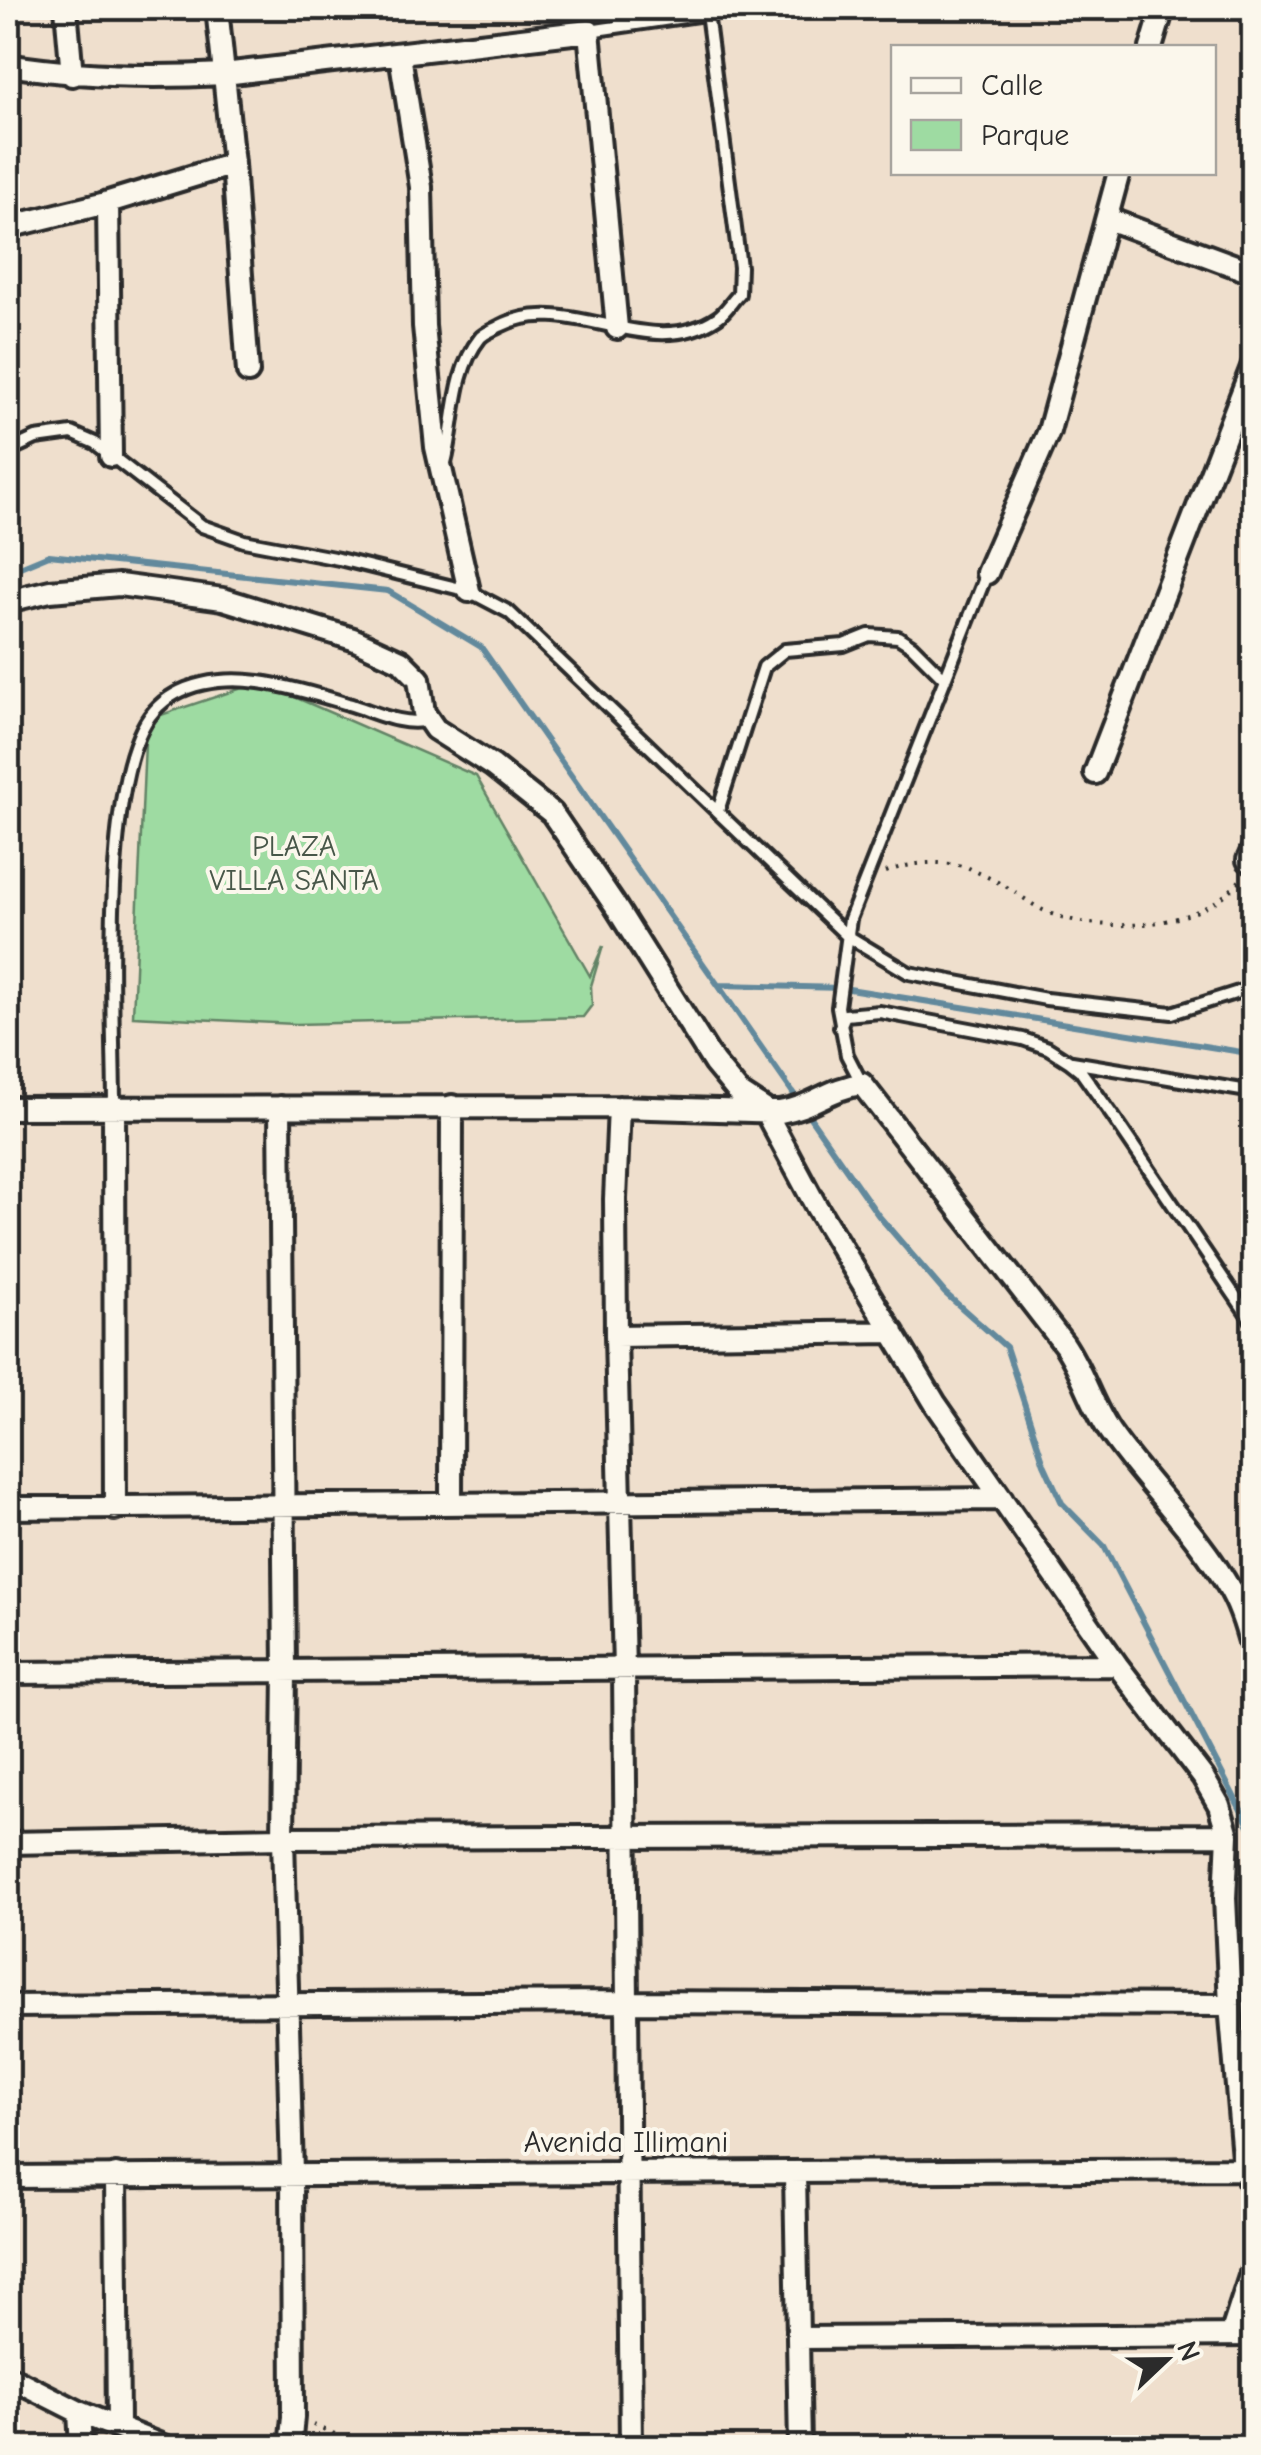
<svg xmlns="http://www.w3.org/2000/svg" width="1261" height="2455" font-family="'Comic Neue',sans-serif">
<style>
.green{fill:#9edba2;stroke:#648366;stroke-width:2.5}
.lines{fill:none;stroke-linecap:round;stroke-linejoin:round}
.stream{stroke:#62899c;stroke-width:6}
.lane-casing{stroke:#2b2b2b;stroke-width:18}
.street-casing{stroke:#2b2b2b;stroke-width:28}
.path{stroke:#2b2b2b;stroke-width:4;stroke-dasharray:2.5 8;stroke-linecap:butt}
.lane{stroke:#fbf7ec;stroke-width:10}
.street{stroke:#fbf7ec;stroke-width:20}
.labels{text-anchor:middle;stroke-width:8;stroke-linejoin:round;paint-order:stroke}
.park-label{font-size:30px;fill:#485749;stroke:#fbf7ec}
.street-label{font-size:30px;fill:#2b2b2b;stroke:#fbf7ec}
</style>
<rect width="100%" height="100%" fill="#efdfcd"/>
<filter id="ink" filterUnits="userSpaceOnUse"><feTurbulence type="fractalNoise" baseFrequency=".01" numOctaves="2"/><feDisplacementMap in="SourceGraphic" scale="20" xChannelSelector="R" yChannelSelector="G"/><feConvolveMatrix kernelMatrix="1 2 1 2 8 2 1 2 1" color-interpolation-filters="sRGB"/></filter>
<g filter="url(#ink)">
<path class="green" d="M260 682 476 776 590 976 603 946 591 986 592 1005 583 1017 296 1024 133 1016 146 720Z"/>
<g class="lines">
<path class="stream" d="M8 572 49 555 388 591 481 647 718 985 843 988 1254 1054
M718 985 878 1215 945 1293 1006 1347 1044 1464 1062 1503 1104 1546 1254 1835"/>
<defs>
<path id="lane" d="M619 22 653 8
M589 31 745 8
M8 451 36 438 72 433 95 443 202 526 244 541 339 559 469 591 509 612 846 935 909 973 1046 999 1172 1013 1254 987
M445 463C456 422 452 373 480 338 484 333 493 330 500 326 569 290 650 364 718 317 726 311 732 301 739 294L740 267 707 13
M718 811 764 667 785 650 844 645 869 635 898 637 912 646 943 677
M840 1027 845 1015 880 1012 1023 1039 1048 1048 1070 1062 1080 1070 1112 1115 1254 1324
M1072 1062 1254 1092
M862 1084 847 1055 838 1007 850 919 987 573
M114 1106C114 1020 99 772 154 711 179 682 223 677 259 682 289 686 319 695 348 704 373 711 401 727 428 720"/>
<path id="street" d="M66 8 72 75
M217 8 224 74 589 31 617 328
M1151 48 1163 8
M400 55 421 187 424 326 436 447 469 591
M8 65C81 77 150 78 224 74L233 164 102 204 8 227
M233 164 248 372
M108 202 111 456
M1108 219 1254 273
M987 573 1049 431 1119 172
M8 601 50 591 119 585 223 599 353 639 401 661 419 679 424 713 435 729 493 766 552 813 614 904 714 1063 738 1092 764 1109 816 1206 935 1403 1117 1665 1203 1777 1219 1805 1228 1835 1225 1898 1230 2005 1244 2169 1254 2195
M1095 773 1254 362
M1248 860 1254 846
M114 1106 115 1509
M280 1107 285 1672 283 1838 292 2174 293 2417 290 2448
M619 1107 615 1199 616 1336 624 1670 631 2448
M8 1108 619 1107 780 1112C813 1107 829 1088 862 1084L1064 1344C1083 1372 1091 1404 1110 1432 1148 1486 1198 1533 1231 1591 1242 1611 1248 1634 1254 1656
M616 1336 893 1332
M451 1503 452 1106
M8 1508 1002 1499
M8 1673 1117 1665
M8 1843 283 1838 1228 1835
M8 2006 625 2002 1230 2005
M795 2173 800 2448
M116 2175 118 2427
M8 2177 1244 2169
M1231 2335 1254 2264
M798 2338 1254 2335
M8 2376 79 2412 168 2448
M79 2412 81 2448"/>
</defs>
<use href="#lane" class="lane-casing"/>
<use href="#street" class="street-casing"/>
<path class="path" d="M886 872C913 862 938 860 967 867 982 875 1000 882 1015 892 1028 901 1039 910 1055 915 1109 934 1206 929 1242 877
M313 2425 369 2448"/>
<use href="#lane" class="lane"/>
<use href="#street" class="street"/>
</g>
</g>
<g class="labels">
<g class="park-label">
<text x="294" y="856">PLAZA<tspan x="294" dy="34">VILLA SANTA</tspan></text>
</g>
<g class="street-label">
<text x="626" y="2152">Avenida Illimani</text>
</g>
</g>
<rect width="1261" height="2455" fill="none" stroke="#fbf7ec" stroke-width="40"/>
<rect x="20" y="20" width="1221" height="2415" fill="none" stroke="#2b2b2b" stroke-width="4" filter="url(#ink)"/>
<rect x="891" y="45" width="325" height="130" fill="#fbf7ec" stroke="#a8a59f" stroke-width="2.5"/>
<rect x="911" y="78" width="50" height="15" fill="#fbf7ec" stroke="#a8a59f" stroke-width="2.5"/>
<text x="981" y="95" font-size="30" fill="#2b2b2b">Calle</text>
<rect x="911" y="120" width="50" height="30" fill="#9edba2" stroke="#a8a59f" stroke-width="2.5"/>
<text x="981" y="145" font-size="30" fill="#2b2b2b">Parque</text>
<g transform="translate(1166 2360) rotate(68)" stroke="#fbf7ec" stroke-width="8" paint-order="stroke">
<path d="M0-8L18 38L0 25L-18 38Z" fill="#2b2b2b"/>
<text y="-15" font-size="28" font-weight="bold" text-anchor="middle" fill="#2b2b2b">N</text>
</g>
</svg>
